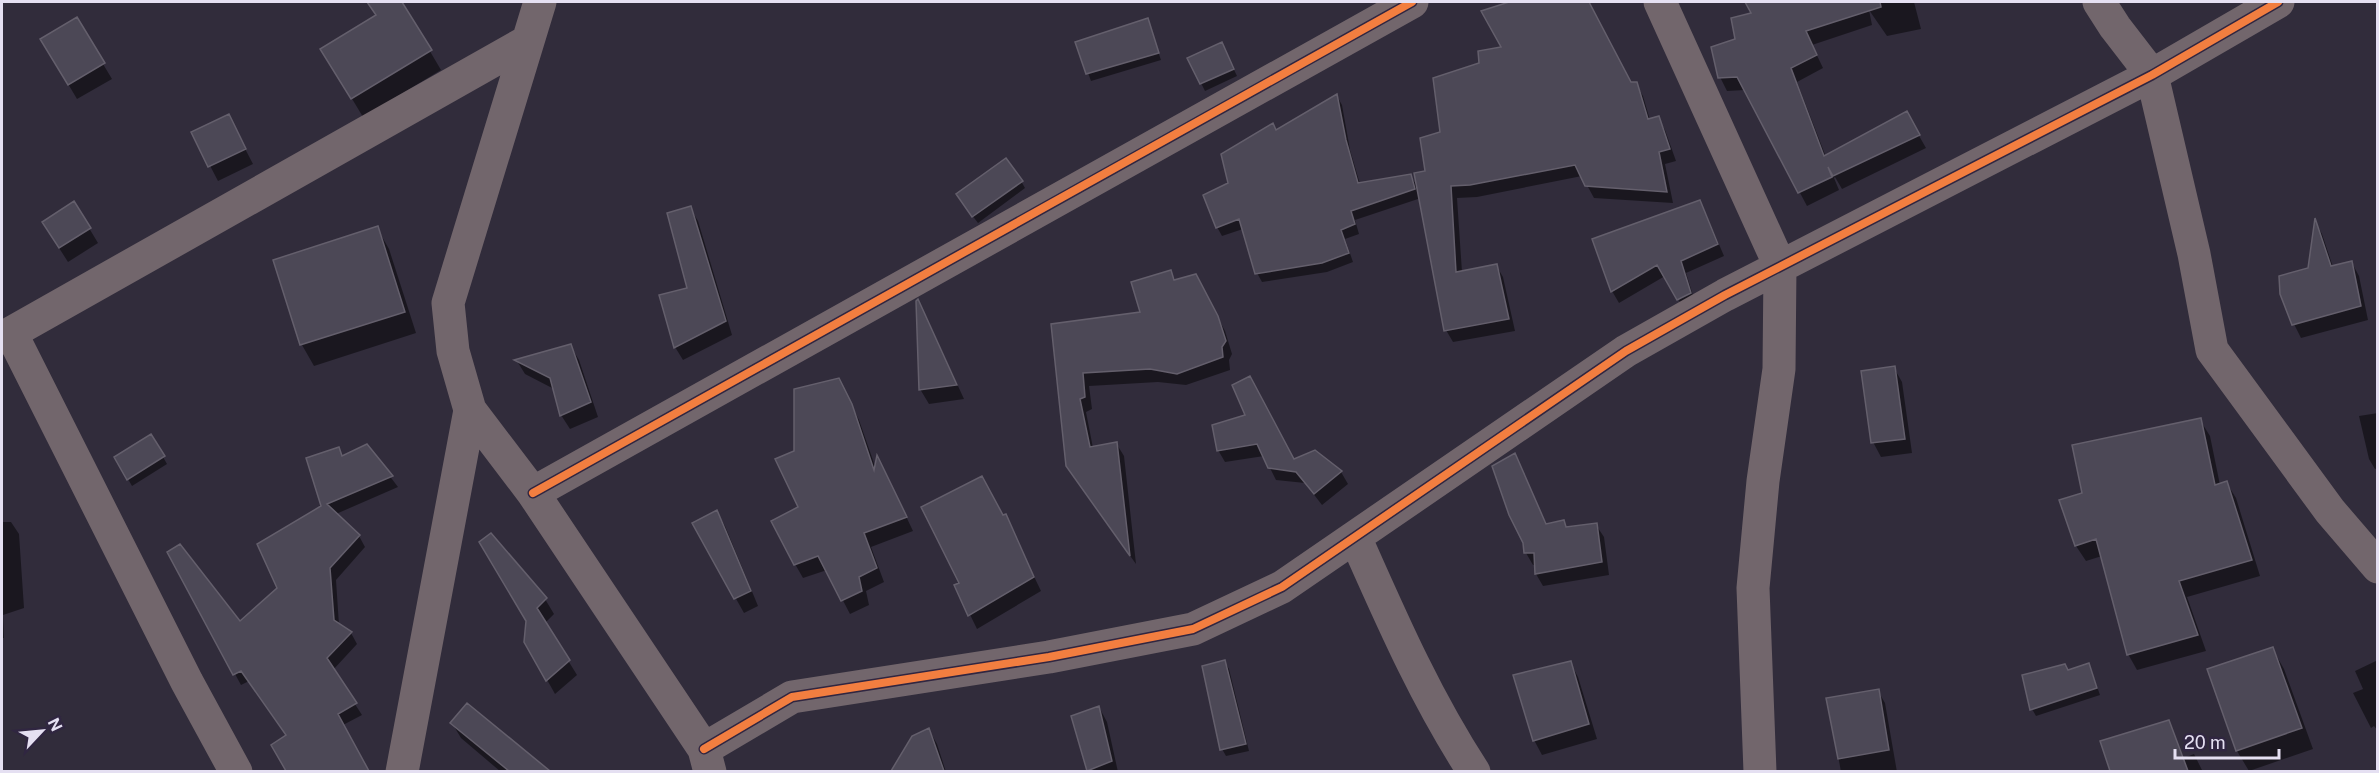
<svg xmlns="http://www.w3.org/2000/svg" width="2379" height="773" font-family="'Public Sans',sans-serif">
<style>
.shadow{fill:#0007}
.building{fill:#4c4856;stroke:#645f6c;stroke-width:1.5}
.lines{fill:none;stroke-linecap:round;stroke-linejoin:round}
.minor{stroke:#72666c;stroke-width:33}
.cycleway-casing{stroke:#302641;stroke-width:11}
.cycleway{stroke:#f27e40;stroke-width:8}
</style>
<rect width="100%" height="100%" fill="#312c3b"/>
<path class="shadow" d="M397 2H401L441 70 363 117 322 49 378 16 376 12Z
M1514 2H1587L1597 30 1631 84H1636L1643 96 1650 120 1658 118 1665 130 1676 161 1665 164 1673 203 1594 198 1582 176 1477 197 1457 198 1462 272 1496 265 1503 277 1515 331 1453 342 1446 330 1421 198 1355 220 1359 234 1345 239 1353 262 1327 272 1262 282 1257 273 1243 229 1222 236 1217 227 1230 183 1276 132 1337 96 1342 105 1350 150 1360 184 1410 175 1419 189 1441 133 1481 64 1503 48 1483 12Z
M1747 2H1914L1921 29 1887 36 1869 10 1872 25 1812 45 1823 68 1797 82 1826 157 1906 113 1926 148 1842 189 1835 177 1834 178 1839 190 1807 206 1745 90 1727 91 1720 77 1737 40 1753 14Z
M76 19 112 79 77 99 42 40Z
M1147 20 1161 60 1091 81 1077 43Z
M1225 51 1237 76 1205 91 1189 59Z
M228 116 253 164 218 181 193 133Z
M1021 181 1025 188 978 223 962 202Z
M74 203 98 243 68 262 52 237Z
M690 208 698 221 732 335 683 360 675 347 689 289Z
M1706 214 1724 256 1686 273 1696 305 1685 311 1665 276 1619 303 1612 291Z
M2316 223 2322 234 2333 267 2352 263 2359 276 2368 320 2301 338 2294 324 2310 269Z
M377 228 389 249 416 333 314 366 302 345 275 261Z
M1170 272 1176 281 1204 291 1225 331 1232 354 1229 360 1230 370 1186 385 1158 382 1089 386 1092 409 1086 412 1093 448 1116 443 1124 456 1136 564 1075 479 1053 325 1142 313Z
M917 302 926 316 964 399 929 404 920 389Z
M570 345 579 360 598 417 570 429 561 415 554 389 525 374 517 361Z
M1894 368 1902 382 1912 453 1881 457 1873 442Z
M846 394 859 420 876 469 884 470 913 531 871 547 884 582 866 591 869 605 850 614 827 570 803 578 795 564 800 508 795 452Z
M2378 413V468L2375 469 2369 459 2359 416Z
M2200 420 2210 436 2220 485 2226 482 2236 498 2260 576 2187 597 2206 651 2137 670 2128 654 2102 556 2086 561 2076 546 2061 501 2084 494Z
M1216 426 1294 460 1315 452 1341 472 1348 484 1322 505 1305 483 1276 480 1264 456 1225 462 1218 450Z
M151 436 167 464 132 486 116 458Z
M367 446 398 487 336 514 359 536 365 547 336 580 339 625 351 633 357 644 333 670 362 715 343 725 368 772H288L273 746 287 736 249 681 241 685 235 674 240 623 279 588 323 507 343 458Z
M1514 455 1547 525 1563 522 1567 528 1596 525 1604 537 1609 575 1543 586 1536 574V565H1533L1526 553Z
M717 512 725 526 758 606 744 613 694 524Z
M1005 516 1041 591 977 629 956 586 961 584Z
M2 522H11L19 534 24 608 3 615 4 638H2Z
M491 535 545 599 554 614 545 623 577 675 555 694 526 642 528 621Z
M2272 648 2284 669 2313 749 2249 771 2237 751Z
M2378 660V731L2374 726 2371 728 2353 693 2363 689 2355 671Z
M1225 662 1229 669 1249 751 1226 756 1222 749Z
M1570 662 1578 677 1597 739 1542 755 1534 740Z
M2089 664 2100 695 2036 716 2032 709 2067 671Z
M1878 691 1885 703 1897 772H1841L1828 699Z
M467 705 548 772H501L461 738 452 723Z
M1099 707 1107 722 1118 772 1089 770Z
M2168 722 2184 758 2194 754 2203 772H2111L2102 742Z
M929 730 937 744 946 772H904L901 757Z"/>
<path class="building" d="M367 2H402L432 50 351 99 320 49 376 15Z
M1509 2H1589L1631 82H1637L1648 119 1659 116 1670 149 1659 152 1667 192 1585 186 1575 165 1470 185 1451 186 1456 272 1497 264 1509 319 1444 331 1414 173 1425 171 1420 138 1440 132 1433 78 1479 63 1478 51 1501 47 1481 11Z
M1745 2H1880L1881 7 1806 31 1817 55 1791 68 1824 156 1907 111 1920 135 1833 176 1828 167 1832 177 1798 193 1737 77 1718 78 1711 47 1735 39 1731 18 1751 13Z
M77 17 105 63 68 85 40 39Z
M1148 18 1159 53 1086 74 1075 42Z
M1222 42 1234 69 1200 84 1187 58Z
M1337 94 1346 140 1358 183 1411 174 1415 189 1351 211 1355 224 1341 230 1349 253 1322 263 1255 274 1239 219 1216 228 1203 195 1228 183 1221 154 1273 123 1276 130Z
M229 114 246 149 208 167 191 132Z
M1006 158 1023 181 972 217 956 194Z
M1700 200 1718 244 1681 261 1691 293 1677 300 1657 265 1611 292 1592 239Z
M74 201 91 228 59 248 42 222Z
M691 206 726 321 674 348 659 295 687 288 667 213Z
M2315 218 2331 266 2352 261 2361 306 2292 325 2280 294 2279 276 2308 268Z
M378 226 405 312 300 345 273 260Z
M1171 270 1174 280 1196 274 1218 316 1226 341 1222 347 1223 357 1177 374 1150 369 1083 373 1085 397 1080 399 1090 447 1117 442 1130 556 1066 466 1051 324 1140 312 1131 282Z
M918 299 957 385 919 390 916 301Z
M571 344 591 402 560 416 550 378 514 360Z
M1895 366 1905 439 1871 443 1861 371Z
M1250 376 1294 459 1315 450 1342 471 1314 494 1296 472 1268 468 1257 444 1217 451 1212 425 1245 415 1232 385Z
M839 378 852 404 874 470 877 455 907 517 864 533 877 568 859 577 862 591 841 601 818 556 794 565 771 521 798 507 775 459 794 451V389Z
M2201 418 2215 485 2227 481 2252 560 2179 581 2198 635 2127 655 2096 539 2075 546 2059 500 2082 493 2072 445Z
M151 434 165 456 127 480 114 457Z
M367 444 393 476 327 504 360 535 330 568 334 620 352 632 327 658 357 703 338 714 369 771H286L271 745 286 735 241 671 233 675 167 552 180 544 240 621 277 588 257 544 321 506 306 458 339 447 342 456Z
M1515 453 1546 524 1564 520 1566 527 1597 523 1602 562 1535 574 1534 553H1524L1523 543 1509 515 1492 466Z
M982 476 1003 515 1006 514 1034 577 968 616 954 585 959 583 921 507Z
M717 510 751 591 734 599 692 523Z
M491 533 547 598 537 608 570 660 546 681 524 642 526 621 479 542Z
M2273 647 2302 728 2236 751 2207 669Z
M1225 660 1246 744 1220 750 1202 666Z
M1571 661 1589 724 1533 741 1513 675Z
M2089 663 2097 688 2030 710 2022 675 2065 664 2068 670Z
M1879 689 1889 750 1838 759 1826 698Z
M467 703 550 771H509L450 723Z
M1099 706 1112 761 1087 771 1071 716Z
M2169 720 2188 771H2110L2100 741Z
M929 728 944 771H891L912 736Z"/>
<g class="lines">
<path class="minor" d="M540 2 448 303 453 351 470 410 533 493 704 749 710 772
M1660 2 1780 266 1779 369 1763 481 1753 588 1760 772
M2099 2 2115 27 2152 75 2194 254 2212 350 2330 511 2378 567
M11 333 187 682 236 772
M2 338 528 41
M533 493 1412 2
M1355 537C1391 618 1425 697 1474 772
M704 749 792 697 1049 657 1193 629 1282 587 1626 351 1725 295 2152 75 2278 2
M402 772 470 410"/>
<defs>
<path id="cycleway" d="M533 493 1412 2
M704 749 792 697 1049 657 1193 629 1282 587 1626 351 1725 295 2152 75 2278 2"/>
</defs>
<use href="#cycleway" class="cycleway-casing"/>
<use href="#cycleway" class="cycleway"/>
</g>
<rect width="2379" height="773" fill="none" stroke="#e5e0f2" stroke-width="6"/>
<g transform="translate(42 731) rotate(64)" stroke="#302641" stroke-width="4.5" paint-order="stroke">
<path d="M0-4.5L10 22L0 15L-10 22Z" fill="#e5e0f2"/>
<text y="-9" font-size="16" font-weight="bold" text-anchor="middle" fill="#e5e0f2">N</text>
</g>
<path d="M2175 749v9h104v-9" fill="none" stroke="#e5e0f2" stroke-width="3"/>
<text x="2184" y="749" font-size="18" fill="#e5e0f2" stroke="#302641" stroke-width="4.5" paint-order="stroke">20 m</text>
</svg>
